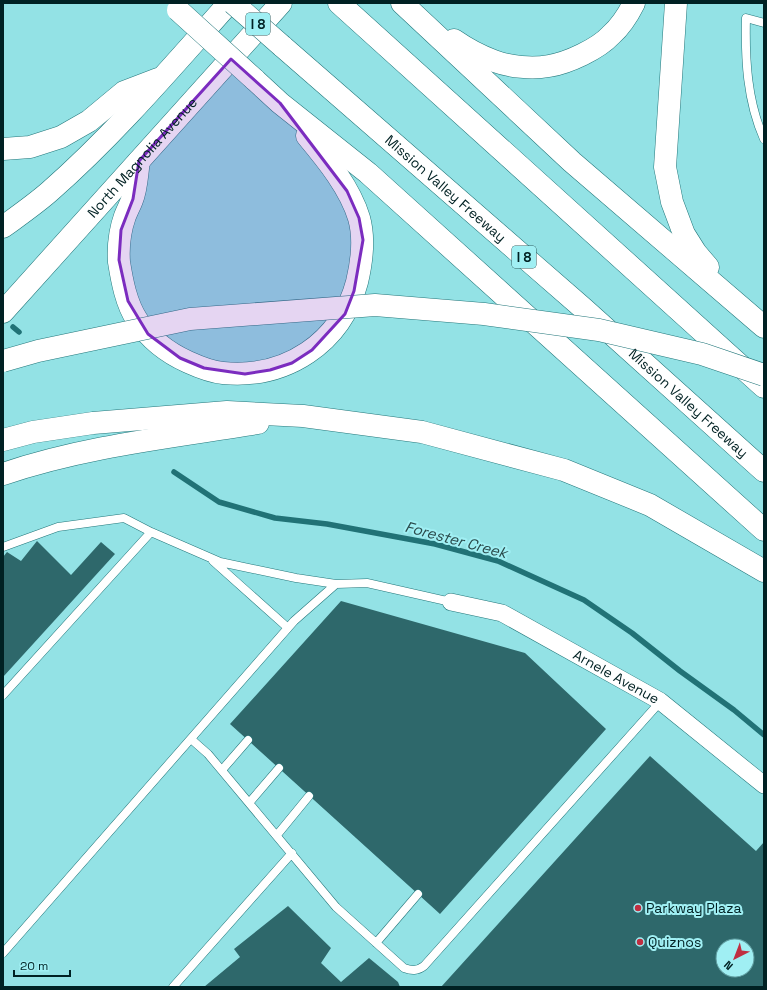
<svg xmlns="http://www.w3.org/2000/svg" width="767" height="990" font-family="'Space Grotesk',sans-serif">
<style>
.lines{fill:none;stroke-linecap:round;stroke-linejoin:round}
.stream{stroke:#217276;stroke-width:5.5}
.building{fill:#2e686b;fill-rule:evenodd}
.service-casing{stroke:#23777b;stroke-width:9}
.minor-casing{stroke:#23777b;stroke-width:18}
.motorway-casing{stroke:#23777b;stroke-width:23}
.service{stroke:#fff;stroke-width:8}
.minor{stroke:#fff;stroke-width:17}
.motorway{stroke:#fff;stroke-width:22}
.motorway-bridge-casing{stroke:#23777b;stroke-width:23;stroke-linecap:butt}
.motorway-bridge{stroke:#fff;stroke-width:22}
.marked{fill:#7b2cbf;fill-opacity:0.2;stroke:#7b2cbf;stroke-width:3;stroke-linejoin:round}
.poi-dot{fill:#bf2e40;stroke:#a0eff3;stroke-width:1.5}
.labels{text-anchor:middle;stroke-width:4;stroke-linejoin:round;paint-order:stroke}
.shield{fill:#a0eff3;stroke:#305f61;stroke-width:1}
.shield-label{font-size:13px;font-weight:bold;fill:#002123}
.street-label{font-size:14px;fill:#002123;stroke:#a0eff3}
.poi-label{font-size:14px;fill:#002123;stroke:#a0eff3;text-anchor:start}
.water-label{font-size:15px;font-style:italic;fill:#2a494a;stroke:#a0eff3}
</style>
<rect width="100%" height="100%" fill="#93e2e5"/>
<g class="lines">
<path class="stream" d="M13 327 19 332
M174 472 219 502 275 518 327 524 435 544 498 561 584 600 632 633 680 671 734 710 764 735"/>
</g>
<path class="building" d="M37 541 71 575 101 542 115 554 3 677V557L7 552 21 561Z
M341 601 525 653 606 729 440 914 230 724Z
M650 756 756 851 764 842 763 987H441ZM723 946H747V970H723Z
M288 906 331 948 321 963 341 982 369 958 398 982 400 987H204L240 957 234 949Z"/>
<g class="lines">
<defs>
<path id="service" d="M764 23 746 18C745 59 747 101 764 139
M3 547 58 527 124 518 151 532
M213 561 288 628
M3 695 151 532 220 562 296 578 336 584
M191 739 208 754 336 907 404 968C412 971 417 971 424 966L661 701
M222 770 248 740
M249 803 279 768
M277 835 309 796
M376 943 418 894
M3 953 294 621 336 584 367 583 451 602
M173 987 292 853"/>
<g id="minor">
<path id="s1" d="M451 602 502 613 660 701 764 785"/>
</g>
<g id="motorway">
<path d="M339 3 764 387"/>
<path d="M402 3 572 162 764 327"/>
<path d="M676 3 665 167 672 202 684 234 696 253 708 267"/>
<path d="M454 40C467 49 480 56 494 61 510 67 532 69 549 66 568 63 598 49 611 35 621 26 628 15 634 3"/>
<path id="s2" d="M282 46 584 309 764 471"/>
<path d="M254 79 280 103 368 173 764 530"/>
<path d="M3 149 30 147 61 137 89 121 124 92 158 79"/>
<path d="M139 161C137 173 137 188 132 200 130 205 127 211 125 216 120 230 118 247 119 262 122 281 126 303 137 320 149 338 168 353 188 362 199 367 211 372 223 373 286 379 341 343 357 282 362 261 365 239 359 218 350 188 327 160 307 136"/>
<path d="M3 227C18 216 34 205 49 192 114 135 171 68 229 3"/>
<path id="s3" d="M3 312 281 3"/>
<path d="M3 440 33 432 93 423 227 412 303 416 422 432 564 470 650 505 764 571"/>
<path d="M3 474C85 446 173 437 258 423"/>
</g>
</defs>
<use href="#service" class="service-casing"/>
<use href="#minor" class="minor-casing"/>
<use href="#motorway" class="motorway-casing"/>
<use href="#service" class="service"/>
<use href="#minor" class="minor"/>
<use href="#motorway" class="motorway"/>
<defs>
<path id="motorway-bridge" d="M233 3 282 46
M178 10 254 79
M3 361 38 351 190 319 375 305 484 314 599 330 702 354 764 375"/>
</defs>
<use href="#motorway-bridge" class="motorway-bridge-casing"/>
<use href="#motorway-bridge" class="motorway-bridge"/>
</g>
<path class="marked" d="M231 59 280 103 347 191 359 218 363 240 354 291 345 314 312 350 292 363 270 370 245 374 204 368 180 358 148 334 128 301 119 260 121 230 133 199 139 161Z"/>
<g class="poi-dot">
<circle cx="638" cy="908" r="4"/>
<circle cx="640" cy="942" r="4"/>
</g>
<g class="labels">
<g class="shield">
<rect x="246" y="13" width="24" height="22" rx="3"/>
<rect x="512" y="246" width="24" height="22" rx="3"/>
</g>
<g class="shield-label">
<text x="258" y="29">I 8</text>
<text x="524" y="262">I 8</text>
</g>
<g class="street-label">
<text dy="5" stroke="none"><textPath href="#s3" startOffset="208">North Magnolia Avenue</textPath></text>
<text dy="5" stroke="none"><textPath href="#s2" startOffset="217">Mission Valley Freeway</textPath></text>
<text dy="5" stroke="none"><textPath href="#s2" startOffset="541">Mission Valley Freeway</textPath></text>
<text dy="5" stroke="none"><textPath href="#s1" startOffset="183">Arnele Avenue</textPath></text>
</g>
<g class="poi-label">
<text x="646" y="913">Parkway Plaza</text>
<text x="648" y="947">Quiznos</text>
</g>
<g class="water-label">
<text transform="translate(456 540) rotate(15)" y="5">Forester Creek</text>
</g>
</g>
<rect width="767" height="990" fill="none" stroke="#002123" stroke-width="8"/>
<g transform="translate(735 958) rotate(222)"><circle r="19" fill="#a0eff3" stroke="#609da0"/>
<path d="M0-3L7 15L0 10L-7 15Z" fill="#bf2e40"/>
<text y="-6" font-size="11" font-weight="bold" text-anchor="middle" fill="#002123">N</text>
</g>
<path d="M14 970v6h56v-6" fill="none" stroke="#002123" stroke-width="2"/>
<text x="20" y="970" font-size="12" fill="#002123" stroke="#a0eff3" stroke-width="3" paint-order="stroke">20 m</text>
</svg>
